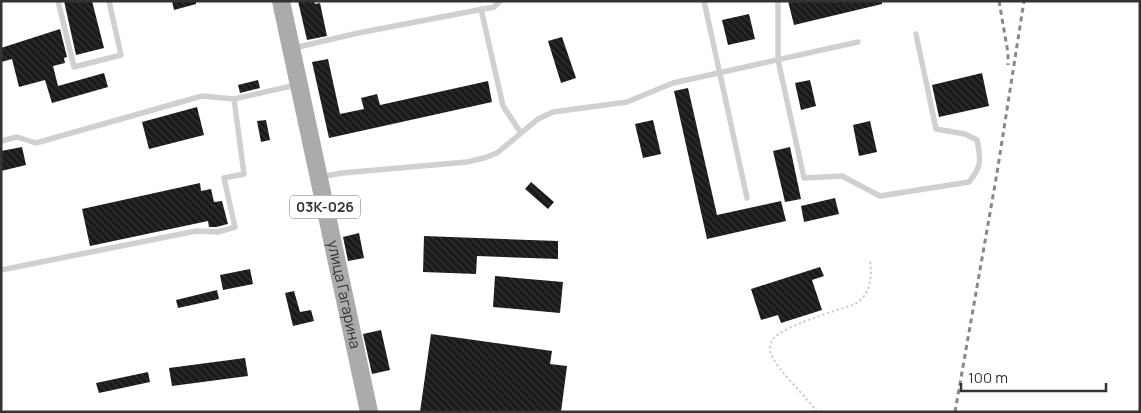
<svg xmlns="http://www.w3.org/2000/svg" width="1141" height="413" font-family="Manrope,sans-serif">
<style>
.building{fill:url(#building-back-hatch)}
.lines{fill:none;stroke-linecap:round;stroke-linejoin:round}
.path{stroke:#cdcdcd;stroke-width:2;stroke-dasharray:2.5 2.5;stroke-linecap:butt}
.service{stroke:#d0d0d0;stroke-width:5.5}
.primary{stroke:#ababab;stroke-width:18}
.rail{stroke:#888;stroke-width:3;stroke-dasharray:5 4;stroke-linecap:butt}
.labels{text-anchor:middle;stroke-width:5;stroke-linejoin:round;paint-order:stroke}
.shield{fill:#fff;stroke:#707070;stroke-width:1}
.shield-label{font-size:14px;font-weight:bold;fill:#333}
.street-label{font-size:15px;fill:#333;stroke:#fff}
</style>
<defs>
<pattern id="building-back-hatch" width="6" height="6" patternUnits="userSpaceOnUse" patternTransform="scale(1.25)"><rect width="6" height="6" fill="#1a1a1a"/><path d="M-1 5l2 2M0 0l6 6M5-1l2 2" fill="none" stroke="#333"/></pattern>
</defs>
<rect width="100%" height="100%" fill="#fff"/>
<path class="building" d="M64 1H92L104 48 76 55Z
M172 1H196V4L174 10Z
M298 1H314L315 4 320 3 327 36 307 40Z
M788 1H882V4L794 25Z
M749 14 755 39 728 45 722 20Z
M60 29 67 57 64 58 65 63 53 66 58 86 104 73 108 87 52 103 45 80 19 87 12 59 1 62V48Z
M562 37 576 78 561 83 548 41Z
M328 59 340 114 364 109 361 98 377 94 380 105 488 81 492 102 329 138 312 62Z
M982 73 989 106 939 117 932 85Z
M258 80 260 88 240 93 238 85Z
M810 80 816 106 801 110 795 83Z
M688 88 717 215 781 201 786 221 707 239 674 91Z
M197 107 204 135 149 149 142 122Z
M266 120 270 140 261 142 257 121Z
M653 120 661 154 643 158 635 124Z
M870 121 877 152 859 156 853 125Z
M22 147 26 165 1 171V151Z
M790 147 801 199 785 202 773 151Z
M531 182 554 202 548 209 525 189Z
M200 183 201 191 211 189 214 202 222 201 228 224 216 227H209L208 221 90 246 82 209Z
M835 198 839 214 804 222 801 206Z
M359 233 364 258 348 261 343 237Z
M424 236 558 241V259L477 256 476 274 423 272Z
M820 267 824 276 812 280 822 310 781 323 778 315 761 320 751 289Z
M250 269 253 284 223 290 220 275Z
M495 276 563 282 560 313 493 307Z
M217 290 219 299 178 308 176 300Z
M294 291 300 312 311 310 314 321 293 326 285 293Z
M381 330 390 370 372 374 363 334Z
M431 334 552 351 550 364 567 366 561 412H420Z
M245 358 248 376 172 386 169 368Z
M148 372 150 382 99 393 96 383Z"/>
<g class="lines">
<path class="path" d="M817 412C806 396 777 370 771 354 769 349 770 344 773 339 785 325 836 311 855 304 871 295 872 277 870 260"/>
<path class="service" d="M58 1 74 67 121 55 109 1
M704 1 747 198
M778 1V60L804 178 842 176 880 196 969 182C982 166 981 160 977 140L965 134 936 129 916 34
M481 9 503 106 521 133
M294 48 358 33 494 7 500 1
M1 141 17 137 36 143 202 96 234 99 296 85
M321 177 342 173 467 162 484 158 497 153 538 119 553 112 627 102 673 83 858 42
M1 270 196 231 218 232 235 227 224 178 244 174 234 99"/>
<path class="primary" id="s1" d="M281 1 369 412"/>
<path class="rail" d="M999 1 1008 53V65
M955 412 997 173 1024 1"/>
</g>
<g class="labels">
<rect class="shield" x="290" y="195.5" width="70" height="23" rx="4"/>
<g class="shield-label">
<text x="325" y="212">03К-026</text>
</g>
<g class="street-label">
<text dy="5" stroke="none"><textPath href="#s1" startOffset="300">улица Гагарина</textPath></text>
</g>
</g>
<rect width="1141" height="413" fill="none" stroke="#333333" stroke-width="5"/>
<path d="M961 383v8h145v-8" fill="none" stroke="#333333" stroke-width="2.5"/>
<text x="968" y="383" font-size="15" fill="#333333" stroke="#ffffff" stroke-width="4" paint-order="stroke">100 m</text>
</svg>
